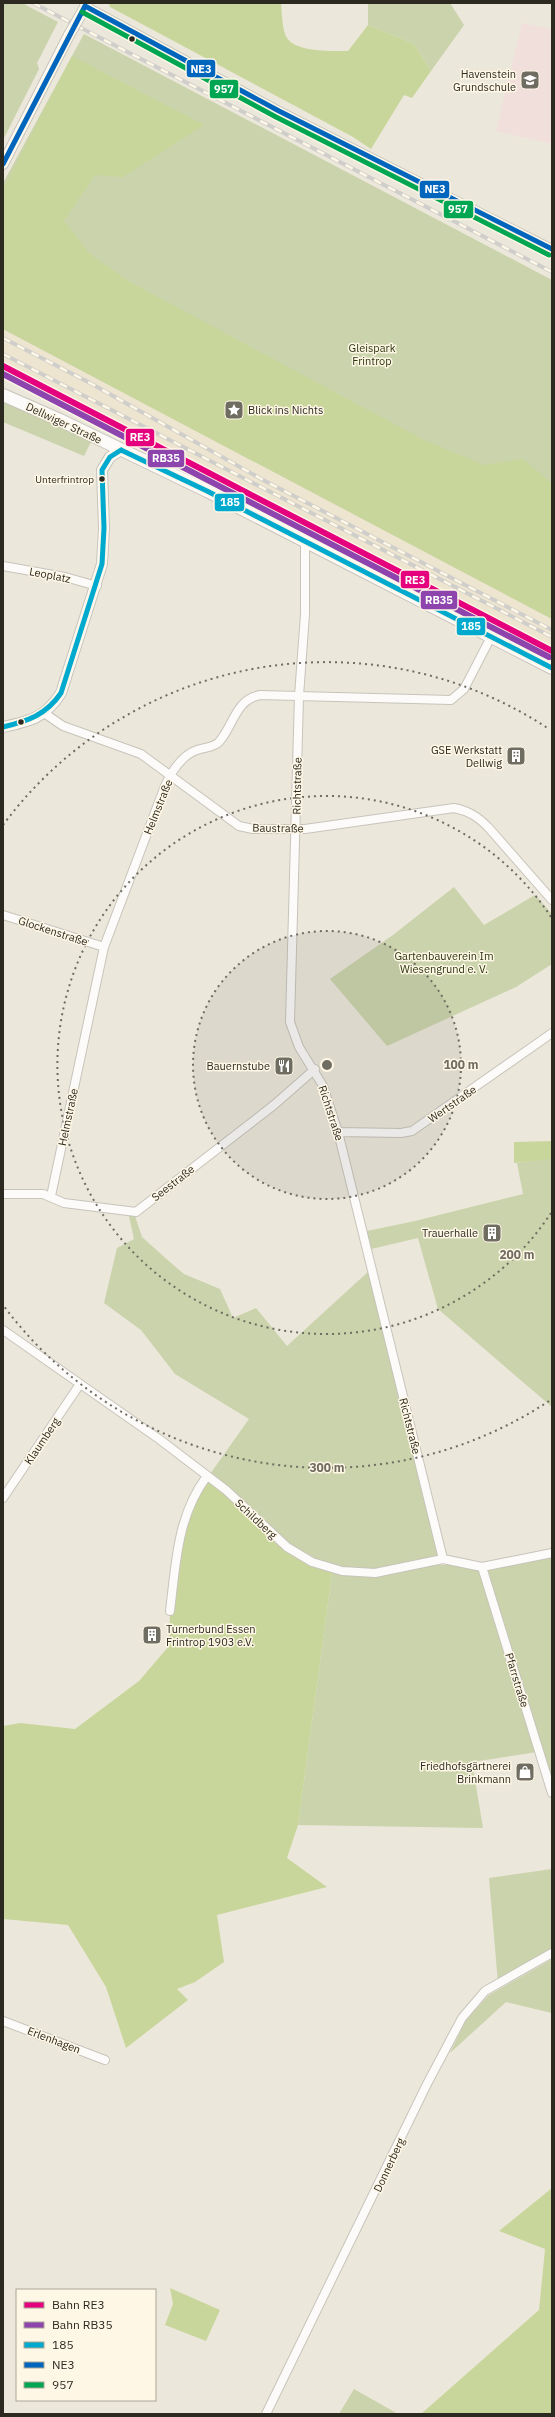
<svg xmlns="http://www.w3.org/2000/svg" width="555" height="2417" font-family="'IBM Plex Sans',sans-serif">
<style>
.built{fill:#ede5cf}
.education{fill:#f0dfda}
.green{fill:#cad3ab}
.forest{fill:#c9d69b}
.lines{fill:none;stroke-linecap:round;stroke-linejoin:round}
.minor-casing{stroke:#c8c4ba;stroke-width:10}
.tertiary-casing{stroke:#c8c4ba;stroke-width:12}
.secondary-casing{stroke:#c8c4ba;stroke-width:14}
.minor{stroke:#fcfbfa;stroke-width:8}
.tertiary{stroke:#fcfbfa;stroke-width:10}
.secondary{stroke:#fcfbfa;stroke-width:12}
.rail-casing{stroke:#cfcecb;stroke-width:4}
.rail{stroke:#fef7e6;stroke-width:2.5;stroke-dasharray:8;stroke-linecap:butt}
.tertiary-bridge-casing{stroke:#c8c4ba;stroke-width:12;stroke-linecap:butt}
.tertiary-bridge{stroke:#fcfbfa;stroke-width:10}
.bus-1-casing{stroke:#fef7e6;stroke-width:8}
.bus-2-casing{stroke:#fef7e6;stroke-width:8}
.bus-3-casing{stroke:#fef7e6;stroke-width:8}
.bus-1{stroke:#00a9ce;stroke-width:5}
.bus-2{stroke:#0065bd;stroke-width:5}
.bus-3{stroke:#00a651;stroke-width:5}
.rail-1-casing{stroke:#fef7e6;stroke-width:9}
.rail-2-casing{stroke:#fef7e6;stroke-width:9}
.rail-1{stroke:#e5007d;stroke-width:6}
.rail-2{stroke:#8e44ad;stroke-width:6}
.ring{fill:none;stroke:#6f6c62;stroke-width:2;stroke-dasharray:2 4}
.bus-dot{fill:#2c2921;stroke:#fef7e6;stroke-width:1.5}
.labels{text-anchor:middle;stroke-width:3;stroke-linejoin:round;paint-order:stroke}
.bus-label{font-size:10px;fill:#2c2921;stroke:#fef7e6;text-anchor:end}
.poi-label{font-size:11px;fill:#2c2921;stroke:#fef7e6;text-anchor:end}
.park-label{font-size:11px;fill:#2b360d;stroke:#fef7e6}
.street-label{font-size:11px;fill:#2c2921;stroke:#fef7e6}
.centre{fill:#6f6c62;stroke:#fef7e6;stroke-width:2}
.ring-label{font-size:12px;text-anchor:middle;font-weight:bold;fill:#6f6c62;stroke:#fef7e6;stroke-width:3;stroke-linejoin:round;paint-order:stroke}
.line-badge{stroke:#fef7e6;stroke-width:1.5}
.badge-label{font-size:11px;text-anchor:middle;font-weight:bold;fill:#fff}
</style>
<rect width="100%" height="100%" fill="#ece7db"/>
<path class="built" d="M3 329 552 619V658L3 376Z"/>
<path class="education" d="M522 23 552 29V144L496 131Z"/>
<path class="green" d="M3 3H22L58 22 37 63 39 69 3 140Z
M368 3H450L464 25 431 71 414 44 368 25Z
M84 34 552 280V619L3 329V183Z
M3 400 92 440 84 456 3 422Z
M454 887 484 925 535 895 552 914V964L516 987 387 1046 330 979 393 935Z
M548 1158 552 1159V1407L438 1309 418 1238 367 1250 362 1232 415 1221 523 1194 517 1163Z
M134 1213 142 1237 171 1263 184 1274 220 1289 233 1318 256 1308 287 1346 370 1270 440 1565H483L537 1752 472 1762 483 1828 298 1825 333 1566 291 1547 210 1474 249 1419 175 1374 141 1330 104 1303 117 1248 134 1239 129 1216Z
M552 1554V1789L486 1565Z
M552 1869V1952L498 1983 489 1878Z
M552 1959V2013L506 2002 450 2053 466 2020 489 1995Z
M354 2389 398 2414H339Z"/>
<path class="forest" d="M109 3H281C282 13 282 25 285 34 291 53 332 51 348 51L368 25 414 44 431 71 412 98 404 95 371 149 353 137 110 7Z
M72 56 204 125 123 177 95 175 64 221 90 254 130 282 424 440 484 465 523 459 552 484V619L3 329V189Z
M552 1141V1159L514 1163V1142Z
M210 1474 291 1547 333 1566 298 1825 287 1858 327 1887 217 1915 224 1962 195 1982 177 1989 188 2000 126 2048 106 1987 68 1925 3 1919V1726L20 1723 75 1729 139 1681 169 1646 170 1614 181 1529Z
M552 2188V2414H421L539 2310 545 2249 499 2231Z
M170 2288 220 2310 206 2341 165 2325 173 2304Z"/>
<g class="lines">
<defs>
<path id="minor" d="M85 6 279 111 552 249
M305 542V614L299 696 290 1022 299 1047 323 1086 338 1132 443 1559
M3 566 65 577 97 586
M44 713 63 726 141 754 239 826 253 829H305L454 808C469 811 478 817 488 827L552 900
M3 915 104 947
M338 1132 401 1133 412 1131 552 1033
M3 1194H43L64 1203 136 1212 274 1105 315 1069
M51 1196 104 947 165 786C171 773 182 755 197 750 205 747 213 748 219 742 234 725 235 700 260 695L451 700 464 689 491 637
M3 1330 159 1439 226 1490 287 1547 312 1562 342 1571 375 1573 443 1559 482 1567 552 1553
M3 1498 80 1384
M482 1567 552 1793
M170 1611C176 1563 177 1516 207 1476
M3 2021 105 2060
M266 2414 427 2084 462 2018 485 1991 552 1953"/>
<path id="tertiary" d="M80 16 87 3
M3 164 69 35
M3 727C31 721 45 718 61 693L102 564 104 528 102 470 110 457 121 450"/>
<path id="secondary" d="M3 395 60 420 207 491 552 668"/>
</defs>
<use href="#minor" class="minor-casing"/>
<use href="#tertiary" class="tertiary-casing"/>
<use href="#secondary" class="secondary-casing"/>
<use href="#minor" class="minor"/>
<use href="#tertiary" class="tertiary"/>
<use href="#secondary" class="secondary"/>
<defs>
<path id="rail" d="M33 3 552 272
M3 338 90 383 265 481 552 630
M3 354 552 637"/>
</defs>
<use href="#rail" class="rail-casing"/>
<use href="#rail" class="rail"/>
<defs>
<path id="tertiary-bridge" d="M69 35 80 16"/>
</defs>
<use href="#tertiary-bridge" class="tertiary-bridge-casing"/>
<use href="#tertiary-bridge" class="tertiary-bridge"/>
<defs>
<path id="bus-1" d="M121 450 207 491 552 668
M3 727C28 721 46 715 61 693L102 564 104 528 102 470 110 457 121 450"/>
<path id="bus-2" d="M85 6 279 111 552 249
M3 164 85 6"/>
<path id="bus-3" d="M82 12 276 117 549 255"/>
</defs>
<use href="#bus-1" class="bus-1-casing"/>
<use href="#bus-2" class="bus-2-casing"/>
<use href="#bus-3" class="bus-3-casing"/>
<use href="#bus-1" class="bus-1"/>
<use href="#bus-2" class="bus-2"/>
<use href="#bus-3" class="bus-3"/>
<defs>
<path id="rail-1" d="M3 366 552 651"/>
<path id="rail-2" d="M3 374 549 657"/>
</defs>
<use href="#rail-1" class="rail-1-casing"/>
<use href="#rail-2" class="rail-2-casing"/>
<use href="#rail-1" class="rail-1"/>
<use href="#rail-2" class="rail-2"/>
</g>
<circle cx="327" cy="1065" r="134" fill="#6f6c62" fill-opacity=".12"/>
<g class="ring">
<circle cx="327" cy="1065" r="134"/>
<path d="M551 1213A269 269 0 1 1 551 917"/>
<path d="M549 1401A403 403 0 0 1 3 1305M3 825A403 403 0 0 1 549 729"/>
</g>
<defs>
<symbol id="school-square" viewBox="-11 -11 22 22"><rect x="-9" y="-9" width="18" height="18" rx="4" fill="#6f6c62" stroke="#fef7e6"/><path d="M0-5L7-2L0 1L-7-2ZM-4 1L0 2.5L4 1V4Q0 6-4 4Z" fill="#fff"/></symbol>
<symbol id="sight-square" viewBox="-11 -11 22 22"><rect x="-9" y="-9" width="18" height="18" rx="4" fill="#6f6c62" stroke="#fef7e6"/><path d="M0-6L1.8-2.2L6-1.7L2.9 1.2L3.7 5.4L0 3.3L-3.7 5.4L-2.9 1.2L-6-1.7L-1.8-2.2Z" fill="#fff"/></symbol>
<symbol id="building-square" viewBox="-11 -11 22 22"><rect x="-9" y="-9" width="18" height="18" rx="4" fill="#6f6c62" stroke="#fef7e6"/><path d="M-4-6H4V6H1V3H-1V6H-4ZM-2.5-4.3h1.7v1.8h-1.7ZM.8-4.3h1.7v1.8H.8ZM-2.5-1h1.7V.8h-1.7ZM.8-1h1.7V.8H.8Z" fill="#fff"/></symbol>
<symbol id="restaurant-square" viewBox="-11 -11 22 22"><rect x="-9" y="-9" width="18" height="18" rx="4" fill="#6f6c62" stroke="#fef7e6"/><path d="M-5-6h1v4h1v-4h1v4h1v-4h1v5L-1.5 .5V6h-2V.5L-5-1ZM5-6V6H3V1.5H1.5Q1.5-4 5-6Z" fill="#fff"/></symbol>
<symbol id="shop-square" viewBox="-11 -11 22 22"><rect x="-9" y="-9" width="18" height="18" rx="4" fill="#6f6c62" stroke="#fef7e6"/><path d="M-5-2.5h2.3a2.7 3.5 0 0 1 5.4 0H5L5.5 6h-11ZM-1.5-2.5h3a1.5 2.3 0 0 0-3 0Z" fill="#fff"/></symbol>
</defs>
<g fill-rule="evenodd">
<use href="#school-square" x="519" y="69" width="22" height="22"/>
<use href="#sight-square" x="223" y="399" width="22" height="22"/>
<use href="#building-square" x="505" y="745" width="22" height="22"/>
<use href="#restaurant-square" x="273" y="1055" width="22" height="22"/>
<use href="#building-square" x="481" y="1222" width="22" height="22"/>
<use href="#building-square" x="141" y="1624" width="22" height="22"/>
<use href="#shop-square" x="514" y="1761" width="22" height="22"/>
</g>
<g class="bus-dot">
<circle cx="132" cy="39" r="3.5"/>
<circle cx="102" cy="479" r="3.5"/>
<circle cx="21" cy="722" r="3.5"/>
</g>
<g class="labels">
<g class="bus-label">
<text x="94" y="483">Unterfrintrop</text>
</g>
<g class="poi-label">
<text x="516" y="78">Havenstein<tspan x="516" dy="13">Grundschule</tspan></text>
<text x="248" y="414" text-anchor="start">Blick ins Nichts</text>
<text x="502" y="754">GSE Werkstatt<tspan x="502" dy="13">Dellwig</tspan></text>
<text x="270" y="1070">Bauernstube</text>
<text x="478" y="1237">Trauerhalle</text>
<text x="166" y="1633" text-anchor="start">Turnerbund Essen<tspan x="166" dy="13">Frintrop 1903 e.V.</tspan></text>
<text x="511" y="1770">Friedhofsgärtnerei<tspan x="511" dy="13">Brinkmann</tspan></text>
</g>
<g class="park-label">
<text x="372" y="352">Gleispark<tspan x="372" dy="13">Frintrop</tspan></text>
<text x="444" y="960">Gartenbauverein Im<tspan x="444" dy="13">Wiesengrund e. V.</tspan></text>
</g>
<g class="street-label">
<text transform="translate(64 423) rotate(25)" y="4">Dellwiger Straße</text>
<text transform="translate(50 575) rotate(11)" y="4">Leoplatz</text>
<text transform="translate(297 786) rotate(-89)" y="4">Richtstraße</text>
<text transform="translate(158 807) rotate(-68)" y="4">Helmstraße</text>
<text transform="translate(278 828) rotate(1)" y="4">Baustraße</text>
<text transform="translate(53 931) rotate(18)" y="4">Glockenstraße</text>
<text transform="translate(452 1104) rotate(-35)" y="4">Wertstraße</text>
<text transform="translate(331 1113) rotate(72)" y="4">Richtstraße</text>
<text transform="translate(68 1117) rotate(-78)" y="4">Helmstraße</text>
<text transform="translate(173 1183) rotate(-38)" y="4">Seestraße</text>
<text transform="translate(410 1426) rotate(76)" y="4">Richtstraße</text>
<text transform="translate(42 1441) rotate(-56)" y="4">Klaumberg</text>
<text transform="translate(256 1519) rotate(43)" y="4">Schildberg</text>
<text transform="translate(517 1680) rotate(73)" y="4">Pfarrstraße</text>
<text transform="translate(54 2040) rotate(21)" y="4">Erlenhagen</text>
<text transform="translate(389 2165) rotate(-65)" y="4">Donnerberg</text>
</g>
</g>
<circle cx="327" cy="1065" r="6" class="centre"/>
<g class="ring-label">
<text x="461" y="1069">100 m</text>
<text x="517" y="1259">200 m</text>
<text x="327" y="1472">300 m</text>
</g>
<g class="line-badge">
<rect x="186" y="59" width="30" height="19" rx="4" fill="#0065bd"/>
<rect x="209" y="79" width="30" height="20" rx="4" fill="#00a651"/>
<rect x="419" y="180" width="31" height="19" rx="4" fill="#0065bd"/>
<rect x="443" y="200" width="31" height="19" rx="4" fill="#00a651"/>
<rect x="125" y="428" width="30" height="19" rx="4" fill="#e5007d"/>
<rect x="147" y="449" width="38" height="19" rx="4" fill="#8e44ad"/>
<rect x="214" y="493" width="31" height="19" rx="4" fill="#00a9ce"/>
<rect x="400" y="570" width="30" height="19" rx="4" fill="#e5007d"/>
<rect x="420" y="590" width="38" height="20" rx="4" fill="#8e44ad"/>
<rect x="456" y="617" width="30" height="19" rx="4" fill="#00a9ce"/>
</g>
<g class="badge-label">
<text x="201" y="73">NE3</text>
<text x="224" y="93">957</text>
<text x="435" y="193">NE3</text>
<text x="458" y="213">957</text>
<text x="140" y="441">RE3</text>
<text x="166" y="462">RB35</text>
<text x="230" y="506">185</text>
<text x="415" y="584">RE3</text>
<text x="439" y="604">RB35</text>
<text x="471" y="630">185</text>
</g>
<rect width="555" height="2417" fill="none" stroke="#2c2921" stroke-width="8"/>
<rect x="16" y="2289" width="140" height="112" fill="#fef7e6" stroke="#aaa597"/>
<rect x="24" y="2302" width="20" height="6" fill="#e5007d" stroke="#aaa597"/>
<text x="52" y="2309" font-size="12" fill="#2c2921">Bahn RE3</text>
<rect x="24" y="2322" width="20" height="6" fill="#8e44ad" stroke="#aaa597"/>
<text x="52" y="2329" font-size="12" fill="#2c2921">Bahn RB35</text>
<rect x="24" y="2342" width="20" height="6" fill="#00a9ce" stroke="#aaa597"/>
<text x="52" y="2349" font-size="12" fill="#2c2921">185</text>
<rect x="24" y="2362" width="20" height="6" fill="#0065bd" stroke="#aaa597"/>
<text x="52" y="2369" font-size="12" fill="#2c2921">NE3</text>
<rect x="24" y="2382" width="20" height="6" fill="#00a651" stroke="#aaa597"/>
<text x="52" y="2389" font-size="12" fill="#2c2921">957</text>
</svg>
